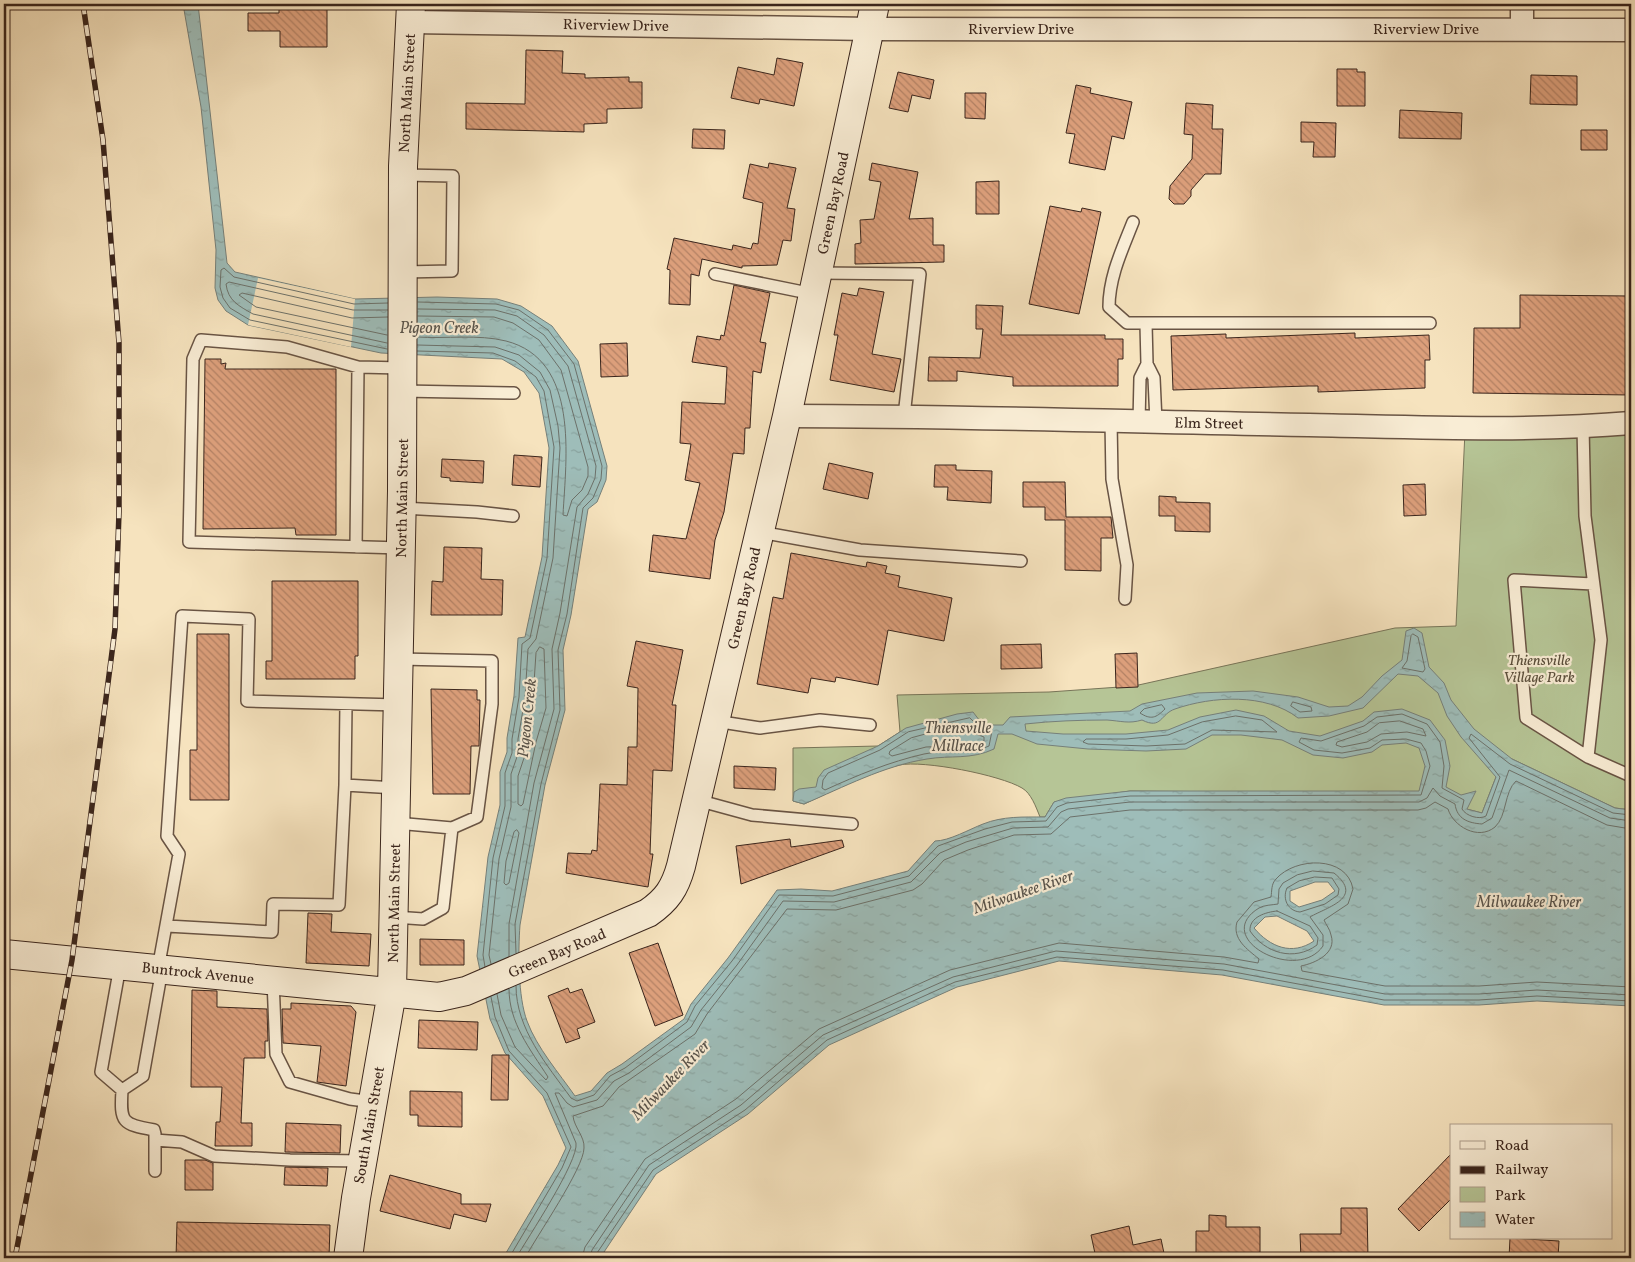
<svg xmlns="http://www.w3.org/2000/svg" width="1635" height="1262" font-family="Vollkorn,serif">
<style>
.park{fill:#b6c596;stroke:#787559}
.water{fill:url(#water-ripples);stroke:#76807a;fill-rule:evenodd}
.pier{fill:#f6e3be}
.lines{fill:none;stroke-linecap:round;stroke-linejoin:round}
.shore{stroke:#6c716a;stroke-width:1}
.building{fill:url(#building-back-hatch);stroke:#3a251c}
.lane-casing{stroke:#695444;stroke-width:14}
.street-casing{stroke:#695444;stroke-width:25}
.secondary-casing{stroke:#3a251c;stroke-width:30}
.lane{stroke:#f9edd5;stroke-width:11}
.street{stroke:#f9edd5;stroke-width:22}
.secondary{stroke:#f9edd5;stroke-width:28}
.rail-casing{stroke:#3a251c;stroke-width:5.5}
.rail{stroke:#f9edd5;stroke-width:4;stroke-dasharray:11;stroke-linecap:butt}
.labels{text-anchor:middle;stroke-width:4.5;stroke-linejoin:round;paint-order:stroke}
.street-label{font-size:15px;fill:#3a251c;stroke:#f9edd5}
.park-label{font-size:15px;font-style:italic;fill:#594d3a;stroke:#f9edd5}
.water-label{font-size:16px;font-style:italic;fill:#58534b;stroke:#f9edd5}
</style>
<defs>
<pattern id="water-ripples" width="26" height="14" patternUnits="userSpaceOnUse" patternTransform="scale(1.25)"><rect width="26" height="14" fill="#9ebdb9"/><path d="M2 4q2-2 4 0t4 0M15 11q2-2 4 0t4 0" fill="none" stroke="#89a29e"/></pattern>
<pattern id="building-back-hatch" width="6" height="6" patternUnits="userSpaceOnUse" patternTransform="scale(1.25)"><rect width="6" height="6" fill="#dc9f7b"/><path d="M-1 5l2 2M0 0l6 6M5-1l2 2" fill="none" stroke="#b38164"/></pattern>
</defs>
<rect width="100%" height="100%" fill="#f6e3be"/>
<filter id="stains"><feTurbulence type="fractalNoise" baseFrequency=".004" numOctaves="4"/><feColorMatrix values="0 0 0 0 .2 0 0 0 0 .09 0 0 0 0 .02 0 0 0 .5 -.17"/></filter>
<radialGradient id="worn" r=".72"><stop offset=".6" stop-color="#630" stop-opacity="0"/><stop offset="1" stop-color="#630" stop-opacity=".3"/></radialGradient>
<path class="park" d="M1465 431 1631 432V810L1615 808 1512 759 1496 777 1482 813 1466 809 1248 792 1130 791 1054 802 1045 817H1040C1036 807 1031 793 1022 788 1000 775 924 760 899 765 866 773 835 790 804 804L793 801V748L878 746 900 732 897 695 1049 692 1134 686 1395 628 1456 626Z"/>
<path class="water" d="M183 4H198L227 263 235 272 355 299 437 297 497 299 521 306 552 326 578 361 607 466 606 480 597 502 588 509 571 615 563 650 565 710 545 785 520 925C518 952 518 997 527 1021 537 1048 559 1073 575 1096L591 1091 607 1073 622 1064 684 1019 691 1004 728 958 777 890 801 889 832 891 908 871 935 841C949 841 970 829 983 824 1003 816 1023 817 1045 817L1054 802 1066 798 1130 791H1419L1425 766 1419 748 1406 743 1382 745 1372 752 1343 758 1313 755 1282 740 1241 735H1212L1186 749 1146 751 1088 749 1037 744 1012 734H998L994 749C971 760 951 755 927 759 883 766 844 787 804 804L793 801 794 792 799 789 816 787 818 778 824 770 878 746 906 728 957 714 973 712 983 725H1003L1010 717 1130 711 1142 704 1197 693 1253 691 1298 697 1329 707 1348 706 1362 697 1382 676 1402 660 1406 631 1414 628 1422 633 1429 667 1444 683 1451 700 1474 729 1512 759 1615 808 1631 810V1006L1537 1001 1479 1005H1384L1222 975 1059 961 957 987 829 1045 748 1114 656 1174 600 1258H503L558 1165 566 1148 543 1096 505 1053 490 1019 477 956 488 857 500 805V772L507 752V738L514 696 518 638 525 637 542 557 549 448 539 393 524 372 502 359 381 353 248 325 226 311 218 300 215 288 216 250 201 107ZM1398 674 1418 676 1438 693 1447 716 1461 737 1496 777 1482 813 1467 809 1476 791 1461 795 1446 787 1450 766 1445 740 1430 720 1402 709 1374 712 1363 721 1320 736 1289 731 1264 716 1236 710 1200 717 1168 730 1126 734H1063L1026 731 1025 724C1052 721 1080 720 1107 720 1121 721 1129 724 1142 720 1162 730 1160 714 1175 709 1212 696 1266 693 1298 718L1329 716 1363 708ZM1315 882H1328L1335 891 1322 900 1299 907 1290 901V891ZM1277 916 1307 931 1314 941C1292 956 1270 947 1254 928L1265 917Z"/>
<path class="pier" d="M258 278 355 299 351 347 248 325Z"/>
<g class="lines">
<path class="shore" d="M418 302 496 304 519 310 548 330 574 364 602 466 601 479 593 498 583 508 567 614 558 650 560 710 541 784 515 924 516 953
M418 309 495 310 517 316 544 335 568 366 596 466 595 478 588 494 577 507 560 613 552 649 554 709 534 783 509 924V956
M387 335 256 307 239 295 242 293 352 318 388 317
M417 337C446 339 478 334 506 341 580 360 566 458 563 515L567 516 572 500 582 490 588 476V467L561 370 539 340 513 323 494 317 418 316
M387 343 253 314C239 306 228 301 226 284L229 282 353 310H388
M417 345 495 347 519 355 540 372 550 390 558 426 560 448 553 558 536 639 528 649 525 698 518 739V754L511 774V807L499 859 489 955 491 964
M387 349 250 320 230 308 223 298 220 287 221 270 224 268 234 277 354 304 388 303
M417 351 493 353 515 361 536 377 544 391 554 447 547 558 530 638 522 644 519 697 512 739V753L505 773V806L493 858 483 955 485 967
M1413 634 1418 637 1425 669 1423 672 1402 668 1407 661 1411 636Z
M540 647 544 649 546 708 536 742 523 804 521 806 518 804V776L525 755V740L533 698 536 653Z
M1293 702 1311 707 1312 711 1300 712 1291 706Z
M1162 705 1165 709C1156 718 1151 720 1140 713L1144 709Z
M1236 716 1262 720 1277 732 1212 730 1185 744 1146 746 1088 744 1083 742 1086 739H1126L1168 735 1202 722Z
M970 718 981 729 992 731 989 746C969 756 946 749 924 754 889 762 858 775 825 790L822 788 823 780 828 773 880 750 908 732Z
M1400 721 1423 729 1426 736 1407 732 1381 734 1367 742 1342 747 1336 745 1337 742 1367 732 1379 723Z
M959 725H969L976 734 984 737V741L977 745 926 747 892 756 889 754 890 751 911 738Z
M517 830 519 833 509 883 506 885 504 883 506 861 514 832Z
M1313 871 1334 873C1365 898 1327 907 1310 917L1323 935V946C1297 984 1210 938 1259 908 1264 905 1272 905 1278 904L1279 889 1283 883 1297 875Z
M1315 877 1332 878 1339 889 1338 895 1325 904 1300 912C1288 911 1282 899 1287 888L1299 881Z
M1277 911 1310 926 1318 938 1317 945C1294 962 1265 953 1250 931 1249 917 1266 912 1277 911Z
M516 986C516 1029 547 1065 571 1098L577 1101 594 1095 610 1076 625 1068 687 1022 695 1006 732 961 779 895 833 896 909 876 938 846 985 829 1012 822 1046 821 1057 807 1067 803 1130 796 1421 795 1430 766 1426 751 1421 743 1406 739 1382 740 1370 748 1342 753 1314 750 1299 742 1301 738 1321 741 1364 726 1377 717 1402 714 1427 724 1440 742 1444 766 1442 788 1464 800 1462 809C1466 816 1479 820 1486 816L1500 777 1469 738 1471 734 1510 764 1613 813 1631 815
M497 994 501 1015 515 1047 546 1080 548 1077C530 1049 509 1023 509 989
M491 997 495 1017 509 1051 547 1093 571 1147 562 1168 509 1258
M516 1258C527 1239 579 1161 576 1143L555 1093H559L567 1103 573 1107 597 1100 614 1081 629 1073 691 1027 701 1010 737 965 783 901 834 902 911 882 940 853 966 842 1013 828 1048 827 1061 812 1068 809 1130 802H1419L1427 798 1433 788 1440 796 1455 804C1457 819 1468 823 1482 824L1492 818 1509 770 1610 818 1631 821
M525 1258C536 1237 584 1168 584 1148 585 1137 574 1127 573 1116L603 1106 619 1087 695 1034 707 1014 787 909 836 910 913 890 922 884 944 860 968 850 1014 835 1051 834 1070 817 1130 810H1418L1426 808 1435 802 1448 809C1453 826 1478 841 1495 827 1507 816 1504 792 1516 781L1607 825 1631 829
M582 1258 585 1247 645 1159 736 1099 819 1029 950 970 1059 943 1224 957 1258 963 1259 959C1247 949 1232 939 1237 922L1254 902 1271 897C1272 891 1271 884 1276 879 1295 857 1347 855 1353 889L1348 904 1324 920C1326 925 1330 929 1331 935 1337 953 1316 963 1301 966L1302 971 1385 986H1479L1537 982 1631 987
M590 1258 592 1250 649 1165 741 1105 823 1035 953 977 1056 951 1224 964 1385 994H1479L1537 990 1631 995
M596 1258 597 1253 653 1170 745 1110 827 1040 955 982 1057 957 1223 970 1384 1000H1479L1537 996 1631 1001"/>
</g>
<path class="building" d="M279 4H327V47H280V31H248V13H279Z
M526 50 563 51 562 73 585 74V78L629 77V82H642V108L607 109V123L584 124V132L466 129V103L525 104Z
M777 58 803 63 794 106 760 99 759 104 731 98 738 67 774 75Z
M1337 69H1357V72H1365V106H1337Z
M898 72 934 80 930 99 912 95 908 112 889 108Z
M1531 75 1577 76V105L1530 104Z
M1076 85 1091 88 1090 93 1132 102 1124 139 1112 136 1105 170 1069 163 1075 134 1066 133Z
M965 93H986L985 119 965 118Z
M1186 103 1213 105 1212 129H1223L1221 174H1205L1191 190V196L1184 204H1174L1169 199 1170 186 1192 159 1193 135 1184 134Z
M1400 110 1462 113 1461 139 1399 138Z
M1301 122 1336 123 1335 157H1313L1314 142H1301Z
M693 129 725 130 724 149 692 148Z
M1581 130H1607V150H1581Z
M769 163 796 168 787 208 795 209 791 241 783 240 777 265 742 266V268L702 259 699 276 691 274 690 305 669 304 670 270 667 269 674 238 732 250 733 245 751 249 753 243 758 244 763 203 743 198 750 164 768 168Z
M872 163 918 172 909 219 933 218V245H944V262L855 264V244L861 243 860 220 874 219 881 182 869 180Z
M999 181V214H976V182Z
M1050 206 1081 212 1082 208 1101 212 1079 314 1029 304Z
M734 285 770 293 760 342 766 343 761 373 753 371 750 428H745L744 454 733 453 724 512 715 540 710 579 649 571 653 535 686 539 700 483 685 480 691 444 680 443 682 402 725 404 727 367 692 362 697 336 720 340 721 335 724 336Z
M859 288 884 292 872 354 901 359 894 392 830 380 838 335H834L842 293 857 296Z
M1520 295 1631 296V395L1473 393 1474 328H1520Z
M976 305 1003 306 1001 335H1105V339H1123V359H1118V386H1013V377L957 371V381H928L929 357 980 358 983 329H976Z
M1355 333V338L1429 335 1430 360H1425V388L1318 392V386H1309L1173 390 1171 336 1226 334V338Z
M627 343 628 376 601 377 600 344Z
M205 359H221V364L226 363 225 369H336V535H296L295 528 203 529Z
M514 455 542 457 540 487 512 485Z
M442 459 484 461 483 483 450 481V478L441 477Z
M829 463 873 473 868 499 823 489Z
M935 465H956V470L992 471 991 503 947 500 948 487H934Z
M1023 482H1065L1066 517H1111L1113 538H1101V571L1065 570V520H1045V507H1023Z
M1425 484 1426 515 1404 516 1403 485Z
M1159 496 1176 497V502L1210 503V532L1175 531V516H1159Z
M444 547 482 548 481 579 503 580 502 615H431L432 581 443 582Z
M791 553 866 567 867 562 887 566 885 573 900 576 898 587 952 598 944 641 888 630 878 685 836 677 835 682 811 678 808 693 757 684 773 597 783 599Z
M272 581H358V656H355V679H266V661H272Z
M197 634H229V800H190V750H197Z
M636 641 683 650 672 705H676L672 771 653 770 650 854H653L648 887 566 873 568 853 591 854 592 850 597 851 600 784 627 785 628 747H637L638 688 627 686Z
M1041 644 1042 668 1001 669V645Z
M1137 653 1138 687 1116 688 1115 654Z
M431 689 477 690V700H480L479 746H471L470 794H433Z
M734 766 776 768 775 790 734 788Z
M790 839 791 847 842 840 844 847 741 884 736 846Z
M308 913 332 914 331 932 371 934 369 966 306 963Z
M420 939 464 940V965H420Z
M658 943 683 1015 655 1026 629 953Z
M568 988 570 993 582 989 595 1022 577 1029 580 1038 566 1043 548 996Z
M192 990 217 991V1007L267 1009 268 1041H265V1058H244L241 1123H252V1146H215L216 1122H220L222 1087H191Z
M291 1003 351 1006 356 1012 346 1086 317 1082 321 1046 283 1043 282 1009H291Z
M419 1020 478 1022 477 1050 418 1048Z
M492 1055H509L508 1100H491Z
M410 1091 462 1092V1127L418 1126V1115H410Z
M286 1123 341 1125 340 1153 285 1152Z
M1451 1154V1199L1419 1231 1398 1209Z
M185 1160H205L213 1163V1190H185Z
M285 1167 328 1168 327 1186 284 1185Z
M390 1175 461 1194V1204H491L486 1222 454 1214 450 1229 380 1211Z
M1341 1208H1367L1368 1258H1301L1300 1234H1341Z
M1209 1215 1226 1216V1227H1260V1254L1196 1253V1231H1209Z
M177 1222 330 1225 329 1258H176Z
M1129 1226 1133 1245 1161 1239 1165 1258H1096L1091 1235Z
M1510 1238 1559 1241 1558 1258H1509Z"/>
<g class="lines">
<defs>
<path id="lane" d="M1133 222C1122 250 1109 277 1109 307L1127 323H1430
M403 272 452 271 453 176 403 175
M818 273 920 274 904 416
M715 274 813 294
M1146 324 1147 364 1154 378 1156 422
M402 391 514 393
M1111 421 1112 479 1127 565 1125 599
M1139 422 1140 378 1147 364
M1583 427 1585 516 1601 640 1588 757 1631 776
M402 508 477 512 513 516
M760 532 860 550 1021 561
M356 547 358 367
M401 548 189 542 193 359 201 340 287 347 358 367 402 368
M346 704 345 785 396 788
M715 721 760 728 820 720 870 725
M1588 757 1526 718 1514 580 1593 584
M697 800 752 815 852 824
M396 823 452 828 477 817 492 704V661L399 659
M394 917 423 919 443 908 452 828
M167 926 272 932 273 904 339 905 345 785
M120 966 101 1072 122 1090
M158 969 179 854 167 836 182 616 249 619 247 701 398 705
M273 980 276 1054 290 1082 350 1099 373 1102
M122 1090 143 1076 162 969
M122 1090C120 1123 122 1124 154 1130L155 1134V1171
M155 1140 182 1142 214 1156 290 1160 363 1161"/>
<path id="street" d="M1522 4V29
M411 22 870 29 1631 30
M787 416C961 416 1135 422 1309 425 1416 427 1524 432 1631 423"/>
<path id="secondary" d="M4 954 439 997 466 991 648 913C667 900 675 888 681 866L787 416 875 4
M348 1258 356 1198 392 992 402 491 403 166 411 4"/>
</defs>
<use href="#lane" class="lane-casing"/>
<use href="#street" class="street-casing"/>
<use href="#secondary" class="secondary-casing"/>
<use href="#lane" class="lane"/>
<use href="#street" class="street"/>
<use href="#secondary" class="secondary"/>
<defs>
<path id="rail" d="M15 1258 72 960 115 629 119 512V343L103 140 83 4"/>
</defs>
<use href="#rail" class="rail-casing"/>
<use href="#rail" class="rail"/>
</g>
<g class="labels">
<g class="street-label">
<text transform="translate(616 25) rotate(1)" y="5">Riverview Drive</text>
<text x="1021" y="34">Riverview Drive</text>
<text x="1426" y="34">Riverview Drive</text>
<text transform="translate(407 93) rotate(-87)" y="5">North Main Street</text>
<text transform="translate(833 203) rotate(-78)" y="5">Green Bay Road</text>
<text transform="translate(1209 423) rotate(1)" y="5">Elm Street</text>
<text transform="translate(402 498) rotate(-89)" y="5">North Main Street</text>
<text transform="translate(744 598) rotate(-77)" y="5">Green Bay Road</text>
<text transform="translate(394 903) rotate(-89)" y="5">North Main Street</text>
<text transform="translate(557 953) rotate(-23)" y="5">Green Bay Road</text>
<text transform="translate(198 973) rotate(6)" y="5">Buntrock Avenue</text>
<text transform="translate(369 1125) rotate(-80)" y="5">South Main Street</text>
</g>
<g class="park-label">
<text x="1539" y="665">Thiensville<tspan x="1539" dy="17">Village Park</tspan></text>
</g>
<g class="water-label">
<text x="439" y="333">Pigeon Creek</text>
<text transform="translate(526 718) rotate(-84)" y="6">Pigeon Creek</text>
<text x="958" y="733">Thiensville<tspan x="958" dy="18">Millrace</tspan></text>
<text transform="translate(1023 891) rotate(-19)" y="6">Milwaukee River</text>
<text x="1529" y="907">Milwaukee River</text>
<text transform="translate(670 1079) rotate(-46)" y="6">Milwaukee River</text>
</g>
</g>
<rect width="1635" height="1262" fill="none" stroke="#f6e3be" stroke-width="20"/>
<rect x="5" y="5" width="1625" height="1252" fill="none" stroke="#3a251c" stroke-width="2.5"/>
<rect x="10" y="10" width="1615" height="1242" fill="none" stroke="#3a251c"/>
<rect x="1450" y="1124" width="162" height="115" fill="#f9edd5" stroke="#ad9d8b"/>
<rect x="1460" y="1141" width="25" height="8" fill="#f9edd5" stroke="#ad9d8b"/>
<text x="1495" y="1150" font-size="15" fill="#3a251c">Road</text>
<rect x="1460" y="1166" width="25" height="8" fill="#3a251c" stroke="#ad9d8b"/>
<text x="1495" y="1174" font-size="15" fill="#3a251c">Railway</text>
<rect x="1460" y="1187" width="25" height="15" fill="#b6c596" stroke="#ad9d8b"/>
<text x="1495" y="1200" font-size="15" fill="#3a251c">Park</text>
<rect x="1460" y="1212" width="25" height="15" fill="url(#water-ripples)" stroke="#ad9d8b"/>
<text x="1495" y="1224" font-size="15" fill="#3a251c">Water</text>
<rect width="100%" height="100%" filter="url(#stains)"/>
<rect width="100%" height="100%" fill="url(#worn)"/>
</svg>
